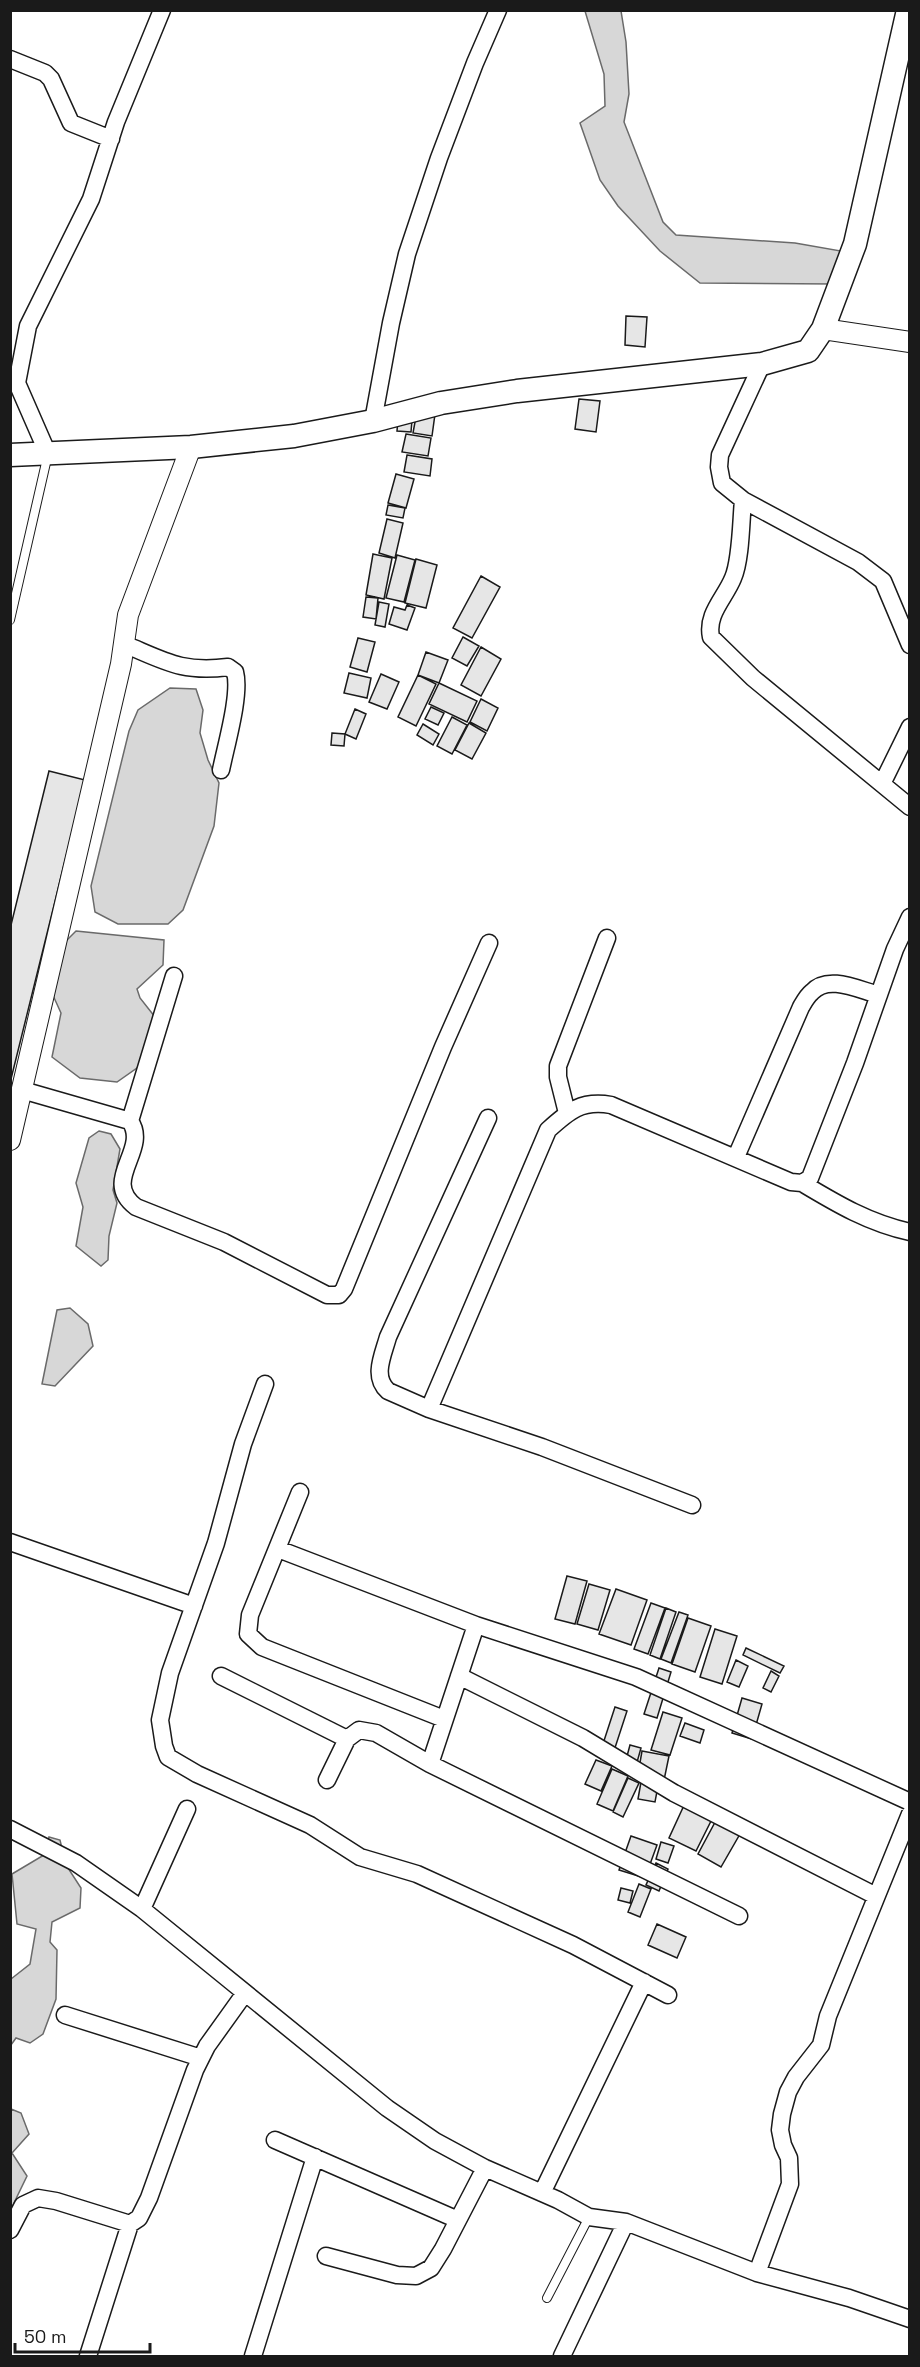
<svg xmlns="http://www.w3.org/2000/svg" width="920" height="2367" font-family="'Space Grotesk',sans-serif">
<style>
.water{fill:#d7d7d7;stroke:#6a6a6a;stroke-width:1.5}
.building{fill:#e6e6e6;stroke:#1a1a1a;stroke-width:1.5}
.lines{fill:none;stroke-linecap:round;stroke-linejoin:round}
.service-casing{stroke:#1a1a1a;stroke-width:10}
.minor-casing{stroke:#1a1a1a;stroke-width:19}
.tertiary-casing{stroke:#1a1a1a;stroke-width:22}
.secondary-casing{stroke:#1a1a1a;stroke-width:25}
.service{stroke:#fff;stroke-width:8}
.minor{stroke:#fff;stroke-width:16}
.tertiary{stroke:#fff;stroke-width:20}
.secondary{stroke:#fff;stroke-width:22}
</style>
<rect width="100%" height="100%" fill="#fff"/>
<path class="water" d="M585 11H621L626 42 629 94 624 122 663 222 676 235 795 243 841 251 835 284 700 283 660 251 618 206 600 180 580 123 605 106 604 74Z
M170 688 196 689 203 710 200 733 208 760 219 783 214 826 183 910 168 924H118L95 912 91 886 129 731 138 710Z
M76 931 164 940 163 965 137 989 140 998 155 1017 144 1063 117 1082 80 1078 52 1057 61 1013 51 991 60 947Z
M99 1131 111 1134 120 1149 113 1190 117 1203 109 1236 108 1260 101 1266 76 1246 83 1207 76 1183 89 1138Z
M70 1308 88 1324 93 1346 55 1386 42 1384 57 1310Z
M49 1837 60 1840 66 1865 81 1888 80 1908 52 1922 50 1942 57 1950 56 1999 43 2034 30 2043 16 2038 11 2045V1979L30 1964 36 1929 17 1924 12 1874 44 1855Z
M11 2109 21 2113 29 2134 12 2153 27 2176 11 2209Z"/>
<path class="building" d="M626 316 647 317 645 347 625 345Z
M579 399 600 401 596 432 575 429Z
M417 411 435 414 432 436 413 433Z
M398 419 412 420 411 432 397 431Z
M406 434 431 438 428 456 402 452Z
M407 455 432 459 430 476 404 472Z
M396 474 414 479 406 508 388 503Z
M388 505 405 508 403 518 386 515Z
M387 519 403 523 395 558 379 553Z
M373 554 392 558 384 599 366 595Z
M397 555 415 560 404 602 386 598Z
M416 559 437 565 426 608 405 603Z
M481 576 500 587 472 638 453 628Z
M366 597 378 598 376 619 363 617Z
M379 602 389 604 385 627 375 625Z
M407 605 415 608 407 630 389 624 394 607 405 610Z
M463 637 479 646 467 666 452 658Z
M358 638 375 642 367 672 350 667Z
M481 647 501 659 481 696 461 685Z
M426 652 448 660 439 683 418 675Z
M349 673 371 678 367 698 344 693Z
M381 674 399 682 387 709 369 702Z
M418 675 436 684 416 726 398 717Z
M439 683 477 701 467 722 429 704Z
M481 699 498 708 487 731 470 722Z
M431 707 444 713 438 725 425 719Z
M355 709 366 714 356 739 345 734Z
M452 717 467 725 452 754 437 746Z
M469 723 486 733 472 759 455 750Z
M423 724 439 734 433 745 417 735Z
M332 733 345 734 344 746 331 745Z
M49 771 85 780 10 1083V929Z
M567 1576 587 1581 575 1624 555 1619Z
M589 1584 610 1590 598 1630 577 1624Z
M616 1589 647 1600 631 1645 599 1634Z
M651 1603 665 1608 648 1654 634 1649Z
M666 1608 676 1612 660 1659 650 1655Z
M679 1612 688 1615 671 1663 661 1659Z
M688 1618 711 1626 695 1672 672 1664Z
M715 1629 737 1636 722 1684 700 1677Z
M746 1648 784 1666 780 1673 743 1655Z
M736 1660 748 1666 739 1687 727 1682Z
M659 1668 671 1672 657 1718 644 1714Z
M771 1671 779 1676 771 1692 763 1688Z
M742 1698 762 1704 752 1739 732 1733Z
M615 1707 627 1711 611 1760 599 1756Z
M663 1712 682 1718 670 1755 651 1750Z
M685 1723 704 1730 700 1743 680 1736Z
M630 1745 641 1748 634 1773 623 1771Z
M642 1751 669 1756 663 1785 637 1780Z
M596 1760 612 1766 601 1791 585 1784Z
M612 1769 628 1776 613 1811 597 1804Z
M628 1778 639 1783 623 1817 613 1812Z
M641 1782 658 1786 655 1802 638 1799Z
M686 1801 714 1815 696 1851 669 1838Z
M720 1813 744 1827 721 1867 698 1854Z
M631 1836 657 1845 645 1878 619 1870Z
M661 1842 674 1846 668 1863 656 1859Z
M656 1863 668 1869 659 1891 646 1885Z
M639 1884 651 1889 640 1917 628 1912Z
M621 1888 633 1891 630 1903 618 1900Z
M657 1924 686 1937 677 1958 648 1945Z"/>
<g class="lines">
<defs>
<path id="service" d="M10 620 48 454
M547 2298 589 2217"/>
<path id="minor" d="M10 59 45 73 51 79 71 123 111 139
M762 364 720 455 719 467 722 483 743 500 858 562 883 581 910 645
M373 421 391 323 407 254 439 158 475 63 498 10
M48 454 17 383 28 326 91 199 116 122 162 10
M743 500C741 521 741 560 733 578 725 598 706 614 711 637L753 678 910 807
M124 644C165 661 182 673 228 667L235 672C241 694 226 745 221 770
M882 784 910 727
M22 1090 130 1121C150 1150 100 1180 136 1207L224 1242 327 1295H339L344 1289 443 1047 489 943
M567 1113 558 1077V1066L607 938
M488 1118 388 1337C383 1355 372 1377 388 1391L429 1409 542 1447 692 1505
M130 1121 174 976
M736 1157 801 1007C804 1002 807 996 812 992 828 974 859 990 879 995
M802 1183C837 1204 869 1223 910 1232
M265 1384 243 1444 216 1543 170 1673 160 1720 164 1746 168 1757 197 1774 310 1825 360 1857 417 1874 573 1945 668 1995
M429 1409 548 1130C569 1111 581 1100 611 1105L791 1182 802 1183 810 1178 855 1063 895 949 910 917
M300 1492 250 1615 248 1634 262 1647 444 1719
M10 1542 194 1606
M278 1549 476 1625 636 1677 910 1802
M221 1676 347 1739
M459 1676 583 1738 674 1793 876 1896
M430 1764 476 1625
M327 1780 347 1739 359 1730 376 1733 430 1764 739 1916
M10 1829 76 1863 142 1909 387 2108 435 2141 485 2168 558 2200 589 2217 626 2222 757 2273 849 2298 910 2319
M142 1909 187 1809
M65 2015 201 2058
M275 2140 458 2220
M542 2193 644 1982
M10 2230 23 2205 38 2198 56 2201 130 2224 139 2218 149 2198 195 2070 207 2046 245 1993
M326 2256 397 2275 416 2276 431 2268 443 2249 485 2168
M757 2273 790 2184 789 2158 783 2145 780 2130 782 2114 788 2092 796 2077 821 2045 828 2016 910 1814
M88 2356 130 2224
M253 2356 315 2157
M562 2356 626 2222"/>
<path id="tertiary" d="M823 329 910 342
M10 1140 121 664 128 615 191 447"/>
<path id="secondary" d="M10 455 191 447 294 436 373 421 441 403 517 391 762 364 808 351 823 329 855 244 908 10"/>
</defs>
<use href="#service" class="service-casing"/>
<use href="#minor" class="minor-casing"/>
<use href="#tertiary" class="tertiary-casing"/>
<use href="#secondary" class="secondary-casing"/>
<use href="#service" class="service"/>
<use href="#minor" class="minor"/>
<use href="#tertiary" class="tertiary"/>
<use href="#secondary" class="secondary"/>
</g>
<rect width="920" height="2367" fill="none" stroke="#1a1a1a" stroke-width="24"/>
<path d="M15 2343v9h135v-9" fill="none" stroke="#1a1a1a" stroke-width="3"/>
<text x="24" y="2343" font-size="18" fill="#1a1a1a" stroke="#ffffff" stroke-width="4.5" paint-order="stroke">50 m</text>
</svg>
